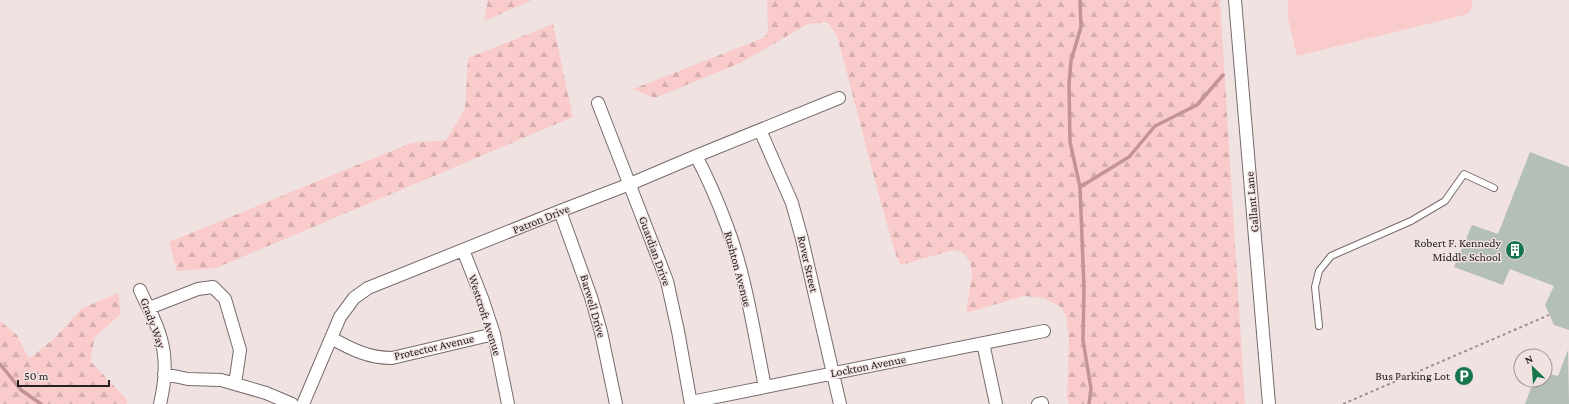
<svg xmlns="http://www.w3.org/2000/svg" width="1569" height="404" font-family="'Crimson Pro',serif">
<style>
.forest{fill:url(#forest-firs)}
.garden{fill:#f9cbcb}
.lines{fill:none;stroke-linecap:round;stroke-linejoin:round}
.stream{stroke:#c29495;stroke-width:3.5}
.building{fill:#b3bfb7}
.lane-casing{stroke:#786b6b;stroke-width:8}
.street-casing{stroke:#786b6b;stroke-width:14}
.path{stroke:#9b9090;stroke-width:2;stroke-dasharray:3 3;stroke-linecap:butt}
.lane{stroke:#fff;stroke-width:6}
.street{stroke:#fff;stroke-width:12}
.labels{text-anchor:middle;stroke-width:3;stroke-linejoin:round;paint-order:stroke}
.street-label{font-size:12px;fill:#262121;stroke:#f1e2e2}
.poi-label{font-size:12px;fill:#262121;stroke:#f1e2e2;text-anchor:end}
</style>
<defs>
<pattern id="forest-firs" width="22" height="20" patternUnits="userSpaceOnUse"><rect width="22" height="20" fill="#f9cbcb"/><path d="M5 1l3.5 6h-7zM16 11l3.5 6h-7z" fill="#d5aeae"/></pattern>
</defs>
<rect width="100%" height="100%" fill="#f1e2e2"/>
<path class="forest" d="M488 0H532L484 21Z
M767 0H1220L1245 404H1069L1067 399 1069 341 1066 316 1061 307 1043 298 1024 296 966 313 972 275 970 261 962 252 953 250 901 265 897 258C875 185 857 110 837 36L827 22 808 24 740 63 655 98 633 89 765 37 768 30Z
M553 24 573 117 216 268 177 271 169 242 411 143 446 140 465 109 468 58Z
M118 293 121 314 95 337 90 361 128 401 126 404H0V321L17 335 29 359 55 338 81 309Z"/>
<path class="garden" d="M1288 0H1472V7L1468 14 1297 56 1288 19Z"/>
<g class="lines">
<path class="stream" d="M1080 0 1081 27 1071 61 1069 84 1070 142 1080 187 1084 288 1083 340 1091 389 1089 404
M1080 187 1129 157 1155 126 1197 105 1223 75
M0 364 21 390 41 404"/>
</g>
<path class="building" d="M1530 152 1569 167V330L1554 325 1545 305 1554 286 1510 269 1503 285 1454 267 1472 225 1498 234Z
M1568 350 1569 404H1525L1534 380H1545V373L1558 376Z"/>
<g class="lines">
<defs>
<path id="lane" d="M1319 326 1315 287 1319 271 1331 256 1411 221 1445 201 1464 174 1494 188"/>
<path id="street" d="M1235 0 1269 404
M598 103 667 281 678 331 691 404
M760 130 792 203 802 239 840 404
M696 156C708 178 718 202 727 226 746 277 754 333 765 387
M560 211 591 297 601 332 616 404
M463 250 482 298 494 334 508 404
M140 290C147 306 157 322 161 339 167 360 165 383 160 404
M149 308 198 289 213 287 225 299 240 350 235 384
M331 338C351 349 368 358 392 358L494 334
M983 343 996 404
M164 374 188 379 221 380 266 393 292 404
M691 402 1044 331
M303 404 340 317 354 298 368 288 560 211 630 184 696 156 839 98
M1038 404 1042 403"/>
</defs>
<use href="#lane" class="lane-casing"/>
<use href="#street" class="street-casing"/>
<path class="path" d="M1343 404 1549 315"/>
<use href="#lane" class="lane"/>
<use href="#street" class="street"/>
</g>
<defs>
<symbol id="building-disc" viewBox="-11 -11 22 22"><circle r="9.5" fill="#15764c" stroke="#f1e2e2"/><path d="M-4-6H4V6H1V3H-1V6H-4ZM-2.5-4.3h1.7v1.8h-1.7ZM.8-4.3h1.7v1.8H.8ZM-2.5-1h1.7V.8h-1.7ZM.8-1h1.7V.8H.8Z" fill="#fff"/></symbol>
<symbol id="parking-disc" viewBox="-11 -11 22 22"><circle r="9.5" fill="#15764c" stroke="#f1e2e2"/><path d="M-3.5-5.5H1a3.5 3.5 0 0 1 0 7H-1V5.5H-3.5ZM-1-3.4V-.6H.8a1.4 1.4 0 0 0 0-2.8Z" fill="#fff"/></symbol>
</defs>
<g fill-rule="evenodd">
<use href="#building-disc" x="1504" y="239" width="22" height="22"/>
<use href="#parking-disc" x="1453" y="365" width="22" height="22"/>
</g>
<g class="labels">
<g class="street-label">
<text transform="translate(1252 202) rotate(-95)" y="4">Gallant Lane</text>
<text transform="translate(541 219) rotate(-22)" y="4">Patron Drive</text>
<text transform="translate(655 251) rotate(70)" y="4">Guardian Drive</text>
<text transform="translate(808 264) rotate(77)" y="4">Rover Street</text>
<text transform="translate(738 269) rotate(75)" y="4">Rushton Avenue</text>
<text transform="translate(593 306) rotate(74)" y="4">Barwell Drive</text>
<text transform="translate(485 315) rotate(72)" y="4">Westcroft Avenue</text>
<text transform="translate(153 323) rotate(70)" y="4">Grady Way</text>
<text transform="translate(434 347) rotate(-13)" y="4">Protector Avenue</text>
<text transform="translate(868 366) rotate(-11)" y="4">Lockton Avenue</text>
</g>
<g class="poi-label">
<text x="1501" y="247">Robert F. Kennedy<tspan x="1501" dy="14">Middle School</tspan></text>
<text x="1450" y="380">Bus Parking Lot</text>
</g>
</g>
<g transform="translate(1533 368) rotate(335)"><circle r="19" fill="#f1e2e2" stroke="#a09595"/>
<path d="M0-3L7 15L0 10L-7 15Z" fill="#15764c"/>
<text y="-6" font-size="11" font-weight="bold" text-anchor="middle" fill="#262121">N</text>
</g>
<path d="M18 380v6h91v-6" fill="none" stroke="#262121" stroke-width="2"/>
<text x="24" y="380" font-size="12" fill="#262121" stroke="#f1e2e2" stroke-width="3" paint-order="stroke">50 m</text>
</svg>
